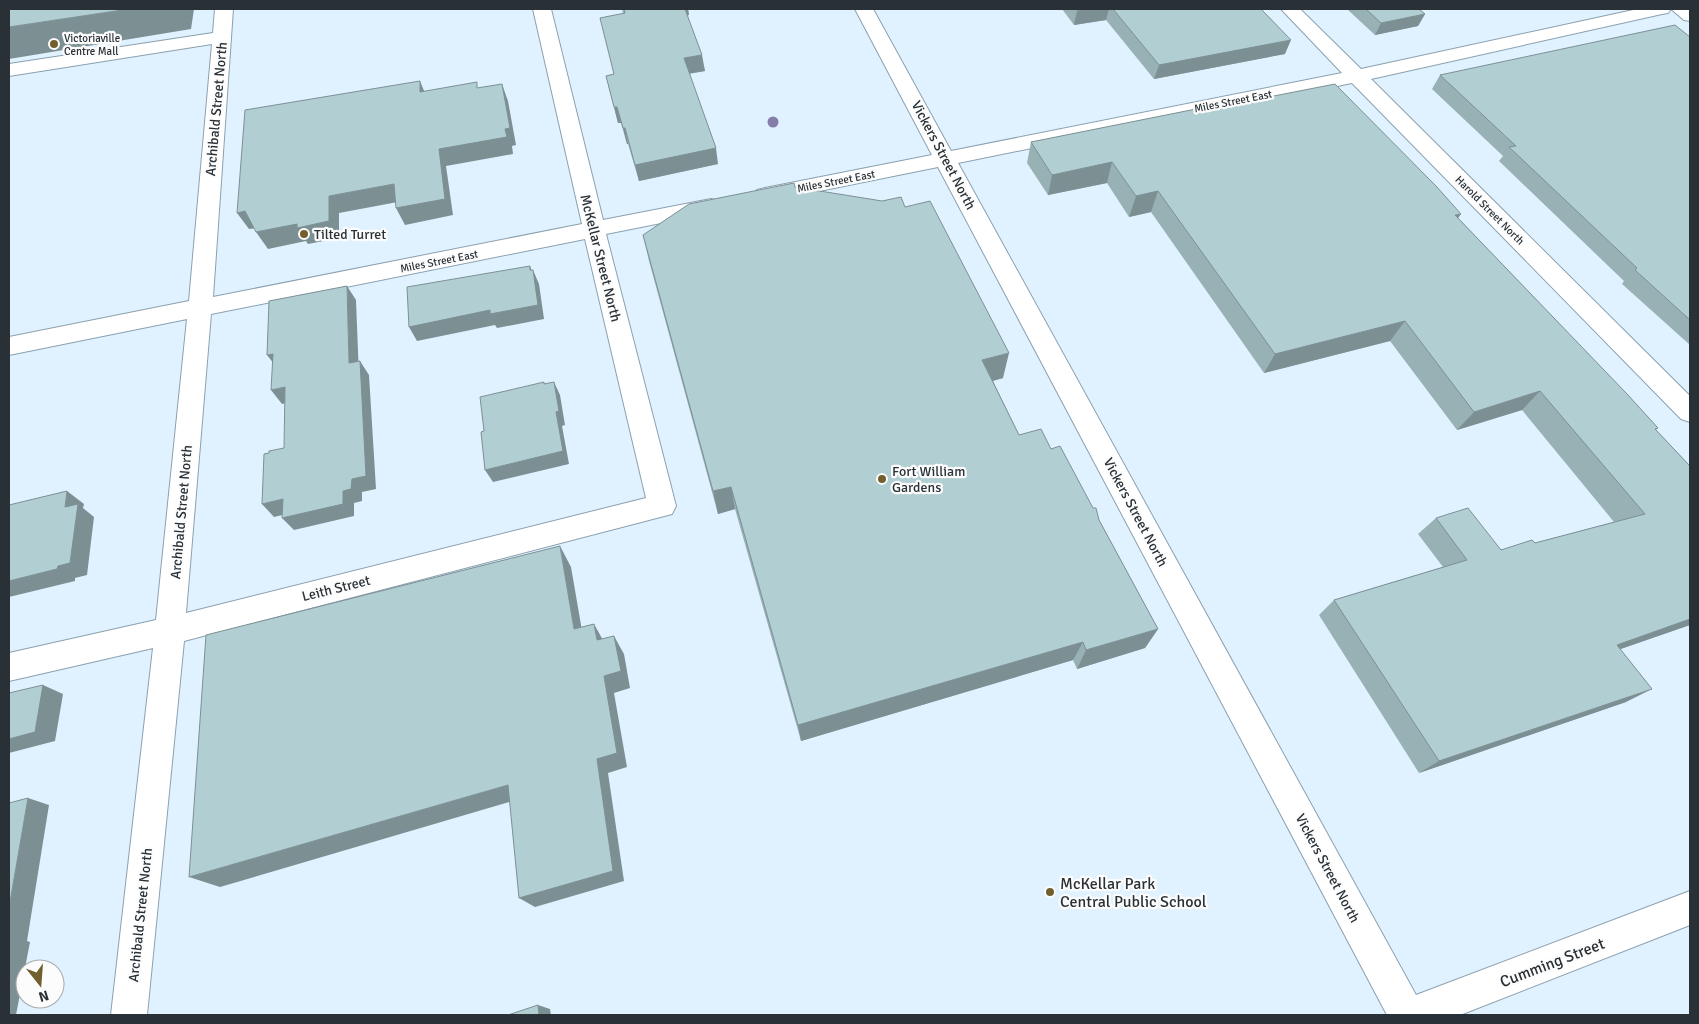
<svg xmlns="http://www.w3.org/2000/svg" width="1699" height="1024" font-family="Signika,sans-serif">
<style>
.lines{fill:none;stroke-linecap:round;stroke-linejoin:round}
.minor-casing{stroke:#8ba0af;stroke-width:2}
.minor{fill:#fff;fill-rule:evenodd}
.tree{fill:#857ea9}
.wall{fill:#98b1b5}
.shaded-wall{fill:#7c9094}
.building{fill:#b1ced3;stroke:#7c9094}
.poi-dot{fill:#71602e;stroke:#fcfcfc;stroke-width:2}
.labels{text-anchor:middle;stroke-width:4.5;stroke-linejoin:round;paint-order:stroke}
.far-poi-label{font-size:11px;fill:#293137;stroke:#fcfcfc;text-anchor:start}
.far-street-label{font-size:11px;fill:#293137;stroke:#fcfcfc}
.street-label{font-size:14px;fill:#293137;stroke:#fcfcfc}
.poi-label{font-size:14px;fill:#293137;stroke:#fcfcfc;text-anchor:start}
.near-poi-label{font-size:16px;fill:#293137;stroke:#fcfcfc;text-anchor:start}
.near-street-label{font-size:16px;fill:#293137;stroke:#fcfcfc}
</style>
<rect width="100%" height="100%" fill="#e0f2ff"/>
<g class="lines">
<defs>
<path id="minor" d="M215 9H233L213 297 582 224 533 9H551L603 220 711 199 719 201 722 206 719 211 711 213 606 234 676 506 672 514 184 641 147 1015H111L153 648 9 681V653L156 620 187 319 9 355V337L189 301 212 44 9 76V64L213 33ZM585 239 646 498 186 613 211 314Z
M855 9H873L951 151 1342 73 1281 9H1300L1361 69 1638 9H1690V21L1684 20 1671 9 1668 13 1662 14 1371 79 1690 396V422L1681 419 1352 83 958 163 1416 995 1690 891V925L1460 1015H1387L938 167 765 202 757 200 754 195 757 190 765 188 932 155Z"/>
</defs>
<use href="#minor" class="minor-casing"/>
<use href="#minor" class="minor"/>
</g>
<circle class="tree" cx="773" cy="122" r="5.5"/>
<path class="wall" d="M622 9H688L689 15H687L705 71 689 74 718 164 639 181 628 144H627L621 123H618L606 76 614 74 623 14Z
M1062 9H1261L1285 54 1154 79 1106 20 1074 25Z
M1347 9H1419L1425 14 1418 26 1375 35Z
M1690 37V345L1622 284 1624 281 1499 161 1503 156 1432 89 1440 75Z
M1233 104 1458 218 1658 428 1656 430 1690 466V625L1620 649 1626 702 1419 773 1319 615 1334 600 1443 567 1418 534 1436 518 1501 550 1535 543 1614 522 1522 410 1457 430 1390 341 1264 373 1151 212 1129 217 1107 183 1048 195 1027 163 1031 142Z
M795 187 905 207 1003 378 993 381 1019 435 1051 449 1099 520 1158 629 1145 648 1077 669 1073 660 801 741 735 509 718 514 649 261 643 235Z"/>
<path class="shaded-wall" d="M129 9H194L191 29 9 59V27Z
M683 9H688L689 15 684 16Z
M1089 9H1109L1106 20 1074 25 1077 11Z
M1425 14 1418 26 1375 35 1381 23Z
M1291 40 1285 54 1154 79 1159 65Z
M702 55 705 71 686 74 684 58Z
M420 81 427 98 420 92Z
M502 84 508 101 516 145 512 146 513 154 446 166 453 215 405 225 396 208 439 149 505 129Z
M614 107H617L621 123H618Z
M623 128H625L628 144H627Z
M716 148 718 164 639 181 635 165Z
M1112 162 1107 183 1048 195 1052 175Z
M394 184 403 201 339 213V238L308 244 306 241 268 249 256 232 329 196Z
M1158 191 1151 212 1129 217 1136 196Z
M245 211 257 228 249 229 237 213Z
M1461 214 1447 234 1455 215Z
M530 266 534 278 533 270 539 284 544 319 497 328 495 325 417 341 409 327 530 270Z
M347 286 356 300 359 377 349 363Z
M1405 321 1390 341 1264 373 1275 354Z
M1009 353 1003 378 977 385 982 360Z
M273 354 278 369 267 355Z
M360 361 369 375 376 489 362 492V501L354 503V516L294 530 282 518 343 491 352 479Z
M554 382 560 395 565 425 562 426 569 464 493 482 485 470 556 412Z
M285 387 296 401 282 404 271 390Z
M1540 391 1522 410 1457 430 1474 412Z
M731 487 735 509 718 514 713 491Z
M67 491 84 504 83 508 94 517 87 575 75 578V581L9 597V581L58 566Z
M283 499 295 512 274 517 262 504Z
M560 546 571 567 585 648 574 629Z
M1690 619V625L1592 659 1617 645Z
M594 624 604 642 597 640Z
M1158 629 1145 648 1077 669 1086 650Z
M614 636 624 654 630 688 614 693 627 767 608 773 624 881 535 907 519 898 597 759 604 676Z
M1083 642 1073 660 801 741 798 725Z
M43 685 63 694 55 741 9 753V739Z
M1652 689 1626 702 1419 773 1439 761Z
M508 785 523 798 220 887 189 877Z
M28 798 49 805 27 941 30 942 16 1015H9V908Z
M538 1005 550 1009 551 1015H539Z"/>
<path class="building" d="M9 9H129L9 27Z
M624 9H685L702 55 684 58 716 148 635 165 625 128H623L617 107H614L606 76 614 74 600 18 625 13Z
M1076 9H1089L1077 11Z
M1113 9H1261L1291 40 1159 65Z
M1366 9H1419L1425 14 1381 23Z
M1675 25 1690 37V320L1635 270 1637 268 1509 147 1516 146 1440 75Z
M420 81V92L477 82V88L502 84 510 128 505 129 507 137 439 149 445 199 396 208 394 184 329 196V221L297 228V224L256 232 245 211 237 213 245 110Z
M1335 84 1436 186 1461 214 1455 215 1628 395 1658 428 1655 429 1690 466V619L1617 645 1652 689 1439 761 1334 600 1467 560 1436 518 1468 508 1501 550 1532 540 1535 543 1645 514 1540 391 1474 412 1405 321 1275 354 1158 191 1136 196 1112 162 1052 175 1031 142 1231 102 1233 104Z
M794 183 795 187 882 201 901 197 905 207 930 201 1009 353 982 360 1019 435 1041 429 1051 449 1060 446 1093 508H1096L1099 520 1158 629 1086 650 1083 642 798 725 731 487 713 491 643 235 689 204Z
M530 266V270H533L538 305 490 314V310L409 327 407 287Z
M347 286 349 363 360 361 366 476 352 479 351 489 343 491V504L282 518 283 499 262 504 264 454 269 453V451L284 448 285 387 271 390 273 354 267 355 269 301Z
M544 382V384L554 382 559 411 556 412 563 451 485 470 481 432 484 431 480 397Z
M67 491 65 507 78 504 70 563 58 566 57 569 9 581V505Z
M560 546 574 629 594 624 597 640 614 636 621 671 604 676 617 753 597 759 613 871 519 898 508 785 189 877 206 635Z
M43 685 35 732 9 739V693Z
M28 798 9 908V803Z
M538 1005 539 1015H508Z"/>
<g class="poi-dot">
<circle cx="54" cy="44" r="5"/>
<circle cx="304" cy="234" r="5"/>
<circle cx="882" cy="479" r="5"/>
<circle cx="1050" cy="892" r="5"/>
</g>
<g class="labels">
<g class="far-poi-label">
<text x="64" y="42">Victoriaville<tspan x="64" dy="13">Centre Mall</tspan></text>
</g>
<g class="far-street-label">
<text transform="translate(1233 101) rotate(-11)" y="4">Miles Street East</text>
<text transform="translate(836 181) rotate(-11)" y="4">Miles Street East</text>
<text transform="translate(1490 210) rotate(45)" y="4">Harold Street North</text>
<text transform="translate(439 261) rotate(-11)" y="4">Miles Street East</text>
</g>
<g class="street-label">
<text transform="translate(216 109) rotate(-85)" y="5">Archibald Street North</text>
<text transform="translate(944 155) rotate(62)" y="5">Vickers Street North</text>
<text transform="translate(601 258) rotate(76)" y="5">McKellar Street North</text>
<text transform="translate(181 512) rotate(-85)" y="5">Archibald Street North</text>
<text transform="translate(1136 512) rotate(62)" y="5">Vickers Street North</text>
<text transform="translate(336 588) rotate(-14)" y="5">Leith Street</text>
<text transform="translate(1328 868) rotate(62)" y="5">Vickers Street North</text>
<text transform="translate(140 915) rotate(-84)" y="5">Archibald Street North</text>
</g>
<g class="poi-label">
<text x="314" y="239">Tilted Turret</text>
<text x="892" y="476">Fort William<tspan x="892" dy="16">Gardens</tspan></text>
</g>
<g class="near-poi-label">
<text x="1060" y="889">McKellar Park<tspan x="1060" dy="18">Central Public School</tspan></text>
</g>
<g class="near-street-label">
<text transform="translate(1552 962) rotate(-21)" y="6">Cumming Street</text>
</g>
</g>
<rect width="1699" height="1024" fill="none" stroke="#293137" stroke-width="20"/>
<g transform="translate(40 984) rotate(163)"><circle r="24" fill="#fcfcfc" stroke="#a8abad"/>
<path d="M0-4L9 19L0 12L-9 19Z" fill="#71602e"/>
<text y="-8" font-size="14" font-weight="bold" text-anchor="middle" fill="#293137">N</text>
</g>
</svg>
